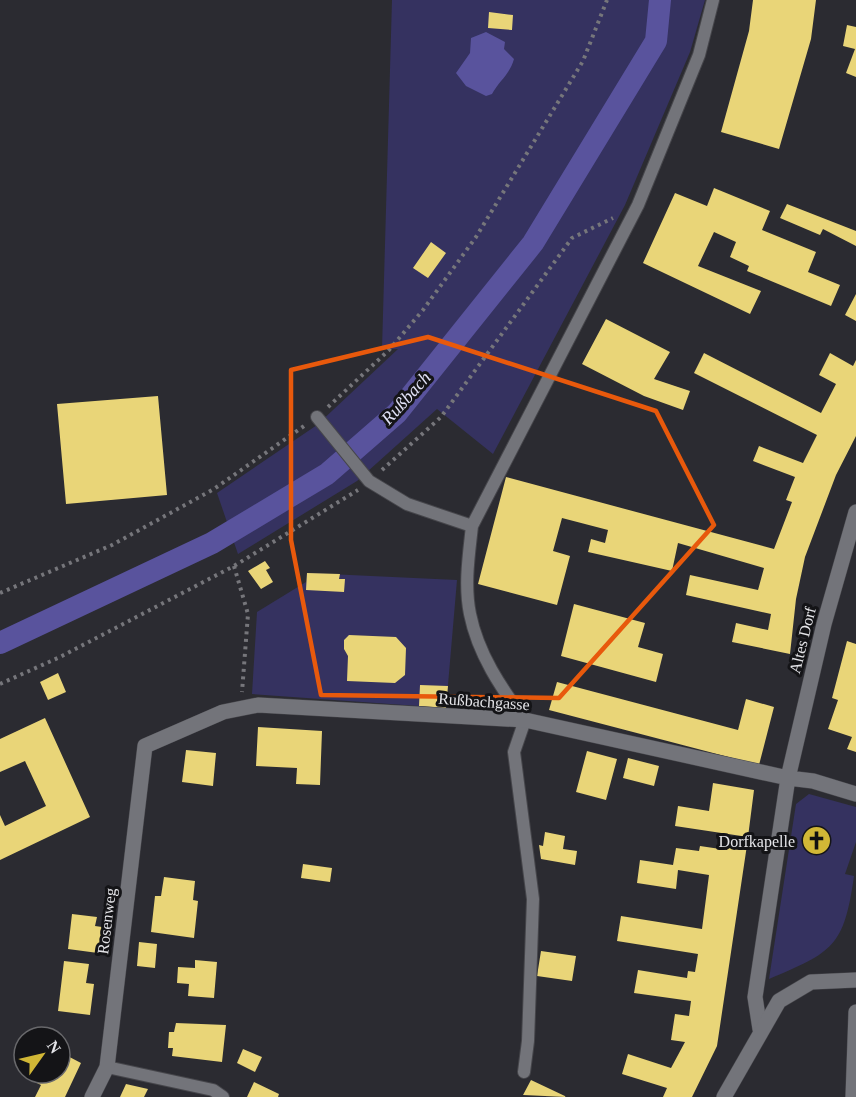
<svg xmlns="http://www.w3.org/2000/svg" width="856" height="1097" font-family="Georgia,serif">
<style>
.green{fill:#353260}
.water{fill:#59539d}
.lines{fill:none;stroke-linecap:round;stroke-linejoin:round}
.canal{stroke:#59539d;stroke-width:22}
.building{fill:#e9d578}
.lane-casing{stroke:#46464b;stroke-width:14}
.street-casing{stroke:#46464b;stroke-width:16}
.secondary-casing{stroke:#46464b;stroke-width:16}
.path{stroke:#76767b;stroke-width:4;stroke-dasharray:3 4.5;stroke-linecap:butt}
.lane{stroke:#73747a;stroke-width:12}
.street{stroke:#73747a;stroke-width:15}
.secondary{stroke:#73747a;stroke-width:15}
.marked{fill:none;stroke:#e8590c;stroke-width:4.5;stroke-linejoin:round}
.labels{text-anchor:middle;stroke-width:6;stroke-linejoin:round;paint-order:stroke}
.street-label{font-size:16px;fill:#e5e5e9;stroke:#141417}
.poi-label{font-size:16px;fill:#e5e5e9;stroke:#141417;text-anchor:end}
.water-label{font-size:18px;font-style:italic;fill:#e0e1f6;stroke:#141417}
</style>
<rect width="100%" height="100%" fill="#2b2b31"/>
<path class="green" d="M392 0H705L690 52 625 205 493 454 437 409 357 481 238 554 217 493 317 425 398 349H382Z
M307 573 457 580 446 708 252 694 257 612 306 582Z
M809 794 856 807V842L845 874 854 876C844 947 833 952 769 979L796 804Z"/>
<path class="water" d="M486 32 505 42 504 49 514 59C510 74 499 81 492 94L486 96 466 86 456 73 470 53 471 38Z"/>
<g class="lines">
<path class="canal" d="M0 643 212 543 327 474 397 413 533 243 656 41 660 0"/>
</g>
<path class="building" d="M753 0H816L811 39 779 149 721 132 749 31Z
M489 12 513 15 512 30 488 28Z
M847 25 856 27V77L846 73 855 49 843 46Z
M714 188 770 211 762 230 816 252 808 272 840 285 831 306 747 271 749 266 730 257 736 242 714 232 698 266 761 291 750 314 643 263 675 193 707 206Z
M787 204 856 231V246L823 229 820 235 780 218Z
M431 242 446 253 428 278 413 268Z
M856 294V321L845 315Z
M606 319 670 352 654 379 690 391 683 410 644 396 582 364Z
M704 353 821 413 836 384 819 375 830 353 853 366 856 360V436L836 475 805 557 796 599 790 654 732 642 736 623 768 630 771 614 686 595 690 575 758 590 764 568 678 543 672 571 588 552 591 539 605 543 608 530 562 518 553 551 570 556 557 605 478 584 506 477 774 549 792 502 786 500 795 477 753 461 759 446 803 463 817 435 694 373Z
M158 396 167 495 66 504 57 404Z
M265 561 270 568 266 570 273 582 261 589 248 571Z
M307 573 340 574 339 579H345L344 592 306 590Z
M574 604 645 623 638 647 663 654 656 682 561 656Z
M349 635 396 637 406 648 405 675 395 683 347 681 348 656 344 649V640Z
M847 641 856 644V752L847 749 852 737 828 729 838 700 832 698Z
M58 673 66 692 48 700 40 682Z
M557 682 738 730 746 699 774 707 759 765 549 710Z
M420 685 448 686 446 708 419 706Z
M45 718 90 817 0 860V815L5 826 46 806 25 761 0 772V739Z
M258 727 322 731 320 785 296 784 297 768 256 766Z
M186 750 216 753 213 786 182 782Z
M587 751 617 759 606 800 576 792Z
M628 758 659 766 654 786 623 778Z
M713 783 754 790 748 837 675 826 678 806 709 811Z
M545 832 565 836 563 849 577 851 575 865 541 859 539 845 543 846Z
M822 835 823 848 818 851 811 850 809 836Z
M727 842 747 845 717 1046 692 1097H663L667 1088 622 1074 628 1054 671 1068 685 1042 671 1040 675 1014 689 1016 691 1001 634 993 638 970 687 978 688 971 695 972 698 954 617 941 621 916 702 929 709 875 678 870 676 889 637 883 640 860 673 865 676 848 699 851 700 846 727 850Z
M303 864 332 868 330 882 301 878Z
M164 877 195 881 193 900 198 901 194 938 151 932 155 896H161Z
M72 914 97 917 95 926 102 927 98 953 68 949Z
M139 942 157 944 155 968 137 966Z
M541 951 576 956 572 981 537 976Z
M195 960 217 962 214 998 188 996 189 984 177 983 178 967 195 968Z
M64 961 89 964 86 983 94 984 90 1015 58 1011Z
M176 1023 226 1025 222 1062 172 1056 173 1048H168L169 1032H174Z
M243 1049 262 1057 255 1072 237 1063Z
M60 1052 81 1063 65 1097H35L41 1085 31 1080 34 1073H60Z
M531 1080 567 1097 523 1095Z
M254 1082 279 1094 278 1097H247Z
M126 1084 148 1089 144 1097H120Z"/>
<g class="lines">
<defs>
<path id="lane" d="M317 417 369 481 407 504 472 526
M107 1067 213 1090 223 1097
M524 1072 528 1041 533 899 514 752 525 720C501 688 478 654 470 614 464 585 469 554 472 526L638 205 699 55 713 0"/>
<path id="street" d="M760 1029 755 997 788 778 824 624 856 512
M92 1097 107 1067 145 746 223 712 258 705 525 720 788 778 813 781 856 794"/>
<path id="secondary" d="M724 1097 779 1001 811 982 856 980
M853 1097 856 1012"/>
</defs>
<use href="#lane" class="lane-casing"/>
<use href="#street" class="street-casing"/>
<use href="#secondary" class="secondary-casing"/>
<path class="path" d="M328 407 389 350 423 310 476 237 583 61 607 0
M382 470 441 417 572 238 613 218
M234 566 248 614 242 692
M0 593 112 545 214 489 304 426
M0 684 60 657 234 566 358 490"/>
<use href="#lane" class="lane"/>
<use href="#street" class="street"/>
<use href="#secondary" class="secondary"/>
</g>
<path class="marked" d="M428 337 656 411 714 525 559 698 321 695 291 540V370Z"/>
<defs>
<symbol id="church-disc" viewBox="-11 -11 22 22"><circle r="9.5" fill="#d1b736" stroke="#141417"/><path d="M-1.2-6h2.4v3.5h3.3v2.4h-3.3V6h-2.4V-.1h-3.3v-2.4h3.3Z" fill="#111"/></symbol>
</defs>
<g fill-rule="evenodd">
<use href="#church-disc" x="800" y="824" width="33" height="33"/>
</g>
<g class="labels">
<g class="street-label">
<text transform="translate(802 640) rotate(-76)" y="6">Altes Dorf</text>
<text transform="translate(484 701) rotate(4)" y="6">Rußbachgasse</text>
<text transform="translate(106 921) rotate(-83)" y="6">Rosenweg</text>
</g>
<g class="poi-label">
<text x="795" y="847">Dorfkapelle</text>
</g>
<g class="water-label">
<text transform="translate(406 398) rotate(-48)" y="6">Rußbach</text>
</g>
</g>
<g transform="translate(42 1055) rotate(56)"><circle r="28" fill="#141417" stroke="#68686b" stroke-width="1.5"/>
<path d="M0-4.5L10 22L0 15L-10 22Z" fill="#d1b736"/>
<text y="-9" font-size="16" font-weight="bold" text-anchor="middle" fill="#e5e5e9">N</text>
</g>
</svg>
